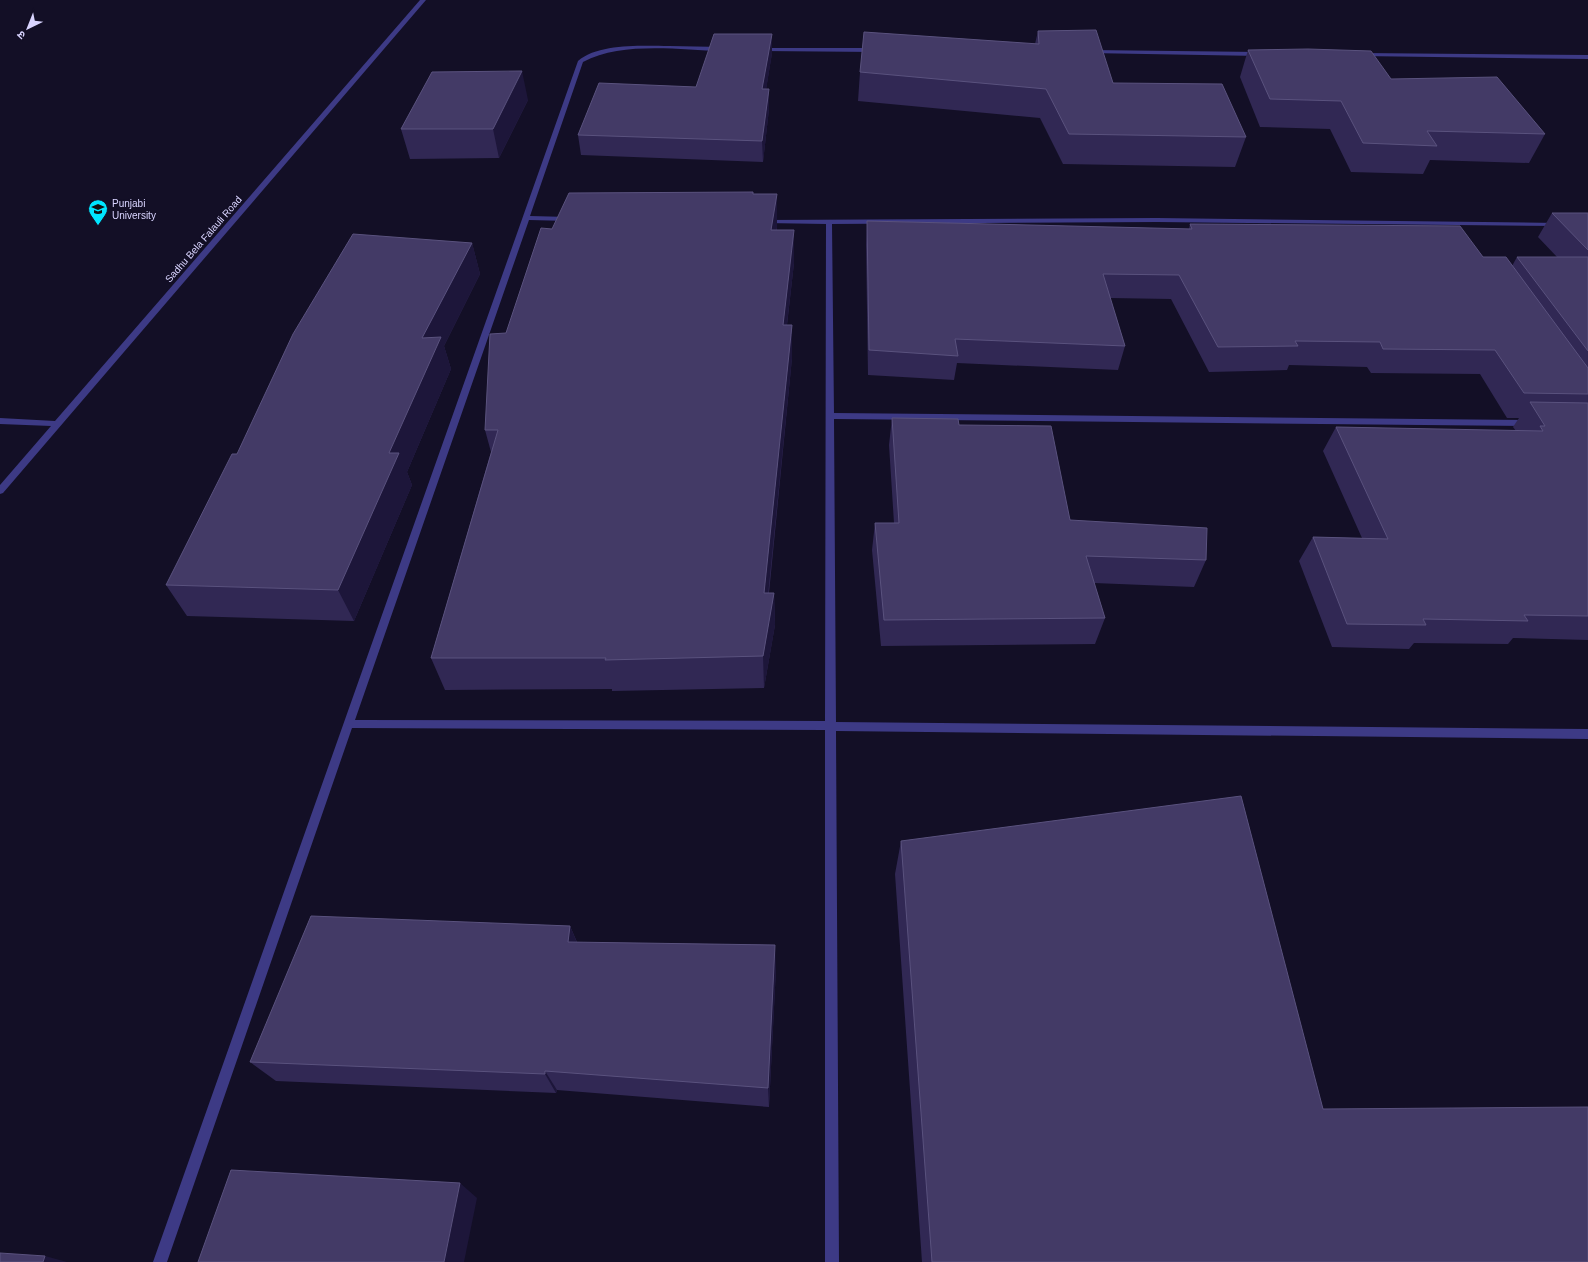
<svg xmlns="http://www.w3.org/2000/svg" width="1588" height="1262" font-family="Arial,'Noto Sans Devanagari',sans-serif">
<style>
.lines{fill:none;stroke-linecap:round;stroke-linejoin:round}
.minor{fill:#3d3a85;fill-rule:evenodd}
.wall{fill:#312854}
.shaded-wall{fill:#1d163a}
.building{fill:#433a66;stroke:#5a527e}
.labels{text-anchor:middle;stroke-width:3;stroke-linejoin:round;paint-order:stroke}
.far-poi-label{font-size:10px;fill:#d9d4ff;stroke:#130f26;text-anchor:start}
.far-street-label{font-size:10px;fill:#d9d4ff;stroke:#130f26}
</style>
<rect width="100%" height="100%" fill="#130f26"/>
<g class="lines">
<path class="minor" d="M420 0H426L3 493 0 494V485L51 426 0 424V418L55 421Z
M669 46 722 47 725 49 722 51C679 50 622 41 583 62L530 216 569 217 572 219 569 221 529 220 355 720 825 721 826 224 765 223 763 222V220L1157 218 1558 223 1560 224V226L1157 222 832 224 834 413 1528 420 1532 423 1528 426 834 419 836 722 1588 729V739L836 731 839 1262H825V730L352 728 167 1262H153L578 61C599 43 643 46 669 46Z
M758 48H876L879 50 876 52 760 51 757 49Z
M1090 50 1260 52 1263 54 1260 56 1088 53V51Z
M1362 53 1588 55V59L1360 56 1359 55Z"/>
</g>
<path class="wall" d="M1038 31 1113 83 1246 137 1235 167 1063 164 1040 118 858 101 860 72 1035 44Z
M772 34V53L766 89H769V109L763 162 581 155 578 135 696 87Z
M1248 50 1391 79 1545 134 1529 163 1430 160 1423 174 1351 172 1330 129 1260 127 1240 77Z
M528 100 499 158 410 159 401 129Z
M754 194 777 227V230L794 263 787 325H792V358L769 593H774L775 625 764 688 612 691V689L445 690 431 658 491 452 485 430 506 333 552 229Z
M1552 213H1588V640L1513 638 1508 644 1414 643 1409 649 1332 647 1299 561 1313 537 1362 538 1323 451 1336 427 1516 431 1513 427 1519 418H1507L1480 374 1371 373 1367 367 1289 365 1287 370 1209 372 1171 299 1110 298 1125 346 1118 370 957 363 954 380 868 375 866 245 867 221 1189 229 1190 224 1483 257 1512 266 1517 257H1557L1538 237Z
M472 243 480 274 444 346 451 369 407 472 412 485 354 621 187 616 166 585 237 454Z
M892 418 959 425 1070 520 1206 560 1194 587 1094 583 1105 618 1095 644 881 646 872 550 875 523H894L889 445Z
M901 841 1323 1109 1588 1262H922L895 874Z
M570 926 577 942 776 968 769 1107 557 1090 556 1093 276 1081 250 1062Z"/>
<path class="shaded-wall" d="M772 34V53L763 109 762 89Z
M522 71 528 100 499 158 493 129Z
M769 89V109L763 162 762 141Z
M777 194V227L772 263 771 230Z
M794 230V263L783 358V325Z
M472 243 480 274 444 346 451 369 407 472 412 485 354 621 338 590 389 453 422 338Z
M792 325V358L765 625 764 593Z
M774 593 775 625 764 688 763 656Z
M570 926 580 950 568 942Z
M775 945 776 968 769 1107 768 1088Z
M545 1071 557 1090 556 1093 545 1074Z
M460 1183 477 1198 464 1262H444Z
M45 1256 67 1262H43Z"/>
<path class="building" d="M1096 30 1113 83 1222 84 1246 137 1069 134 1046 89 860 72 864 32 1039 44 1038 31Z
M714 34H772L762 89H769L762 141 578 135 599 83 696 87Z
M1308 49 1371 51 1391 79 1497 77 1545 134 1427 131 1437 146 1363 143 1341 101 1270 99 1248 50Z
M522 71 493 129H401L432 72Z
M753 192V194H777L771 230H794L783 325H792L764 593H774L763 656 605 660 606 658H431L498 430H485L490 334 506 333 541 228 552 229 569 193Z
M1552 213H1588V250Z
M867 221 1192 229 1190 224 1460 226 1483 257H1506L1588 368V394L1524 393 1495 350 1383 349 1380 342 1295 341 1298 346 1218 347 1179 275 1103 274 1125 346 955 339 958 356 869 350Z
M353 234 472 243 422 338 441 337 389 453H399L338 590 166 585 232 454H237L293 334Z
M1517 257H1588V351Z
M1530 402 1588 403V616L1524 615 1528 621 1423 619 1426 625 1347 624 1313 537 1388 539 1336 427 1543 431 1540 426H1545Z
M892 418 958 419 959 425 1051 426 1070 520 1207 528 1206 560 1086 556 1105 618 884 620 875 523H899Z
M1241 796 1323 1109 1588 1107V1262H932L901 841Z
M311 916 570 926 568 942 775 945 768 1088 545 1071V1074L250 1062Z
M231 1170 460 1183 444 1262H198Z
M0 1253 45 1256 43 1262H0Z"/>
<defs>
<symbol id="university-pin" viewBox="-11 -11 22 30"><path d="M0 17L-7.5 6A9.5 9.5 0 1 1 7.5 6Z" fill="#00e5ff" stroke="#130f26"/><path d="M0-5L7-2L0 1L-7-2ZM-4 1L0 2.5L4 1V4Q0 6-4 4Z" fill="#111"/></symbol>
</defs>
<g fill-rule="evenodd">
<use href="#university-pin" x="87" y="198" width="22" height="30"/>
</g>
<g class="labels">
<g class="far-poi-label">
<text x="112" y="207">Punjabi<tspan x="112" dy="12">University</tspan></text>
</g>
<g class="far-street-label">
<text transform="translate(203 239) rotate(-49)" y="4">Sadhu Bela Falauli Road</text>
</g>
</g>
<g transform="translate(28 28) rotate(223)" stroke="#130f26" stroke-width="3" paint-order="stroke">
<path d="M0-3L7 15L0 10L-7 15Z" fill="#d9d4ff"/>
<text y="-6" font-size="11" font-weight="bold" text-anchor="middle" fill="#d9d4ff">उ</text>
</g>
</svg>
